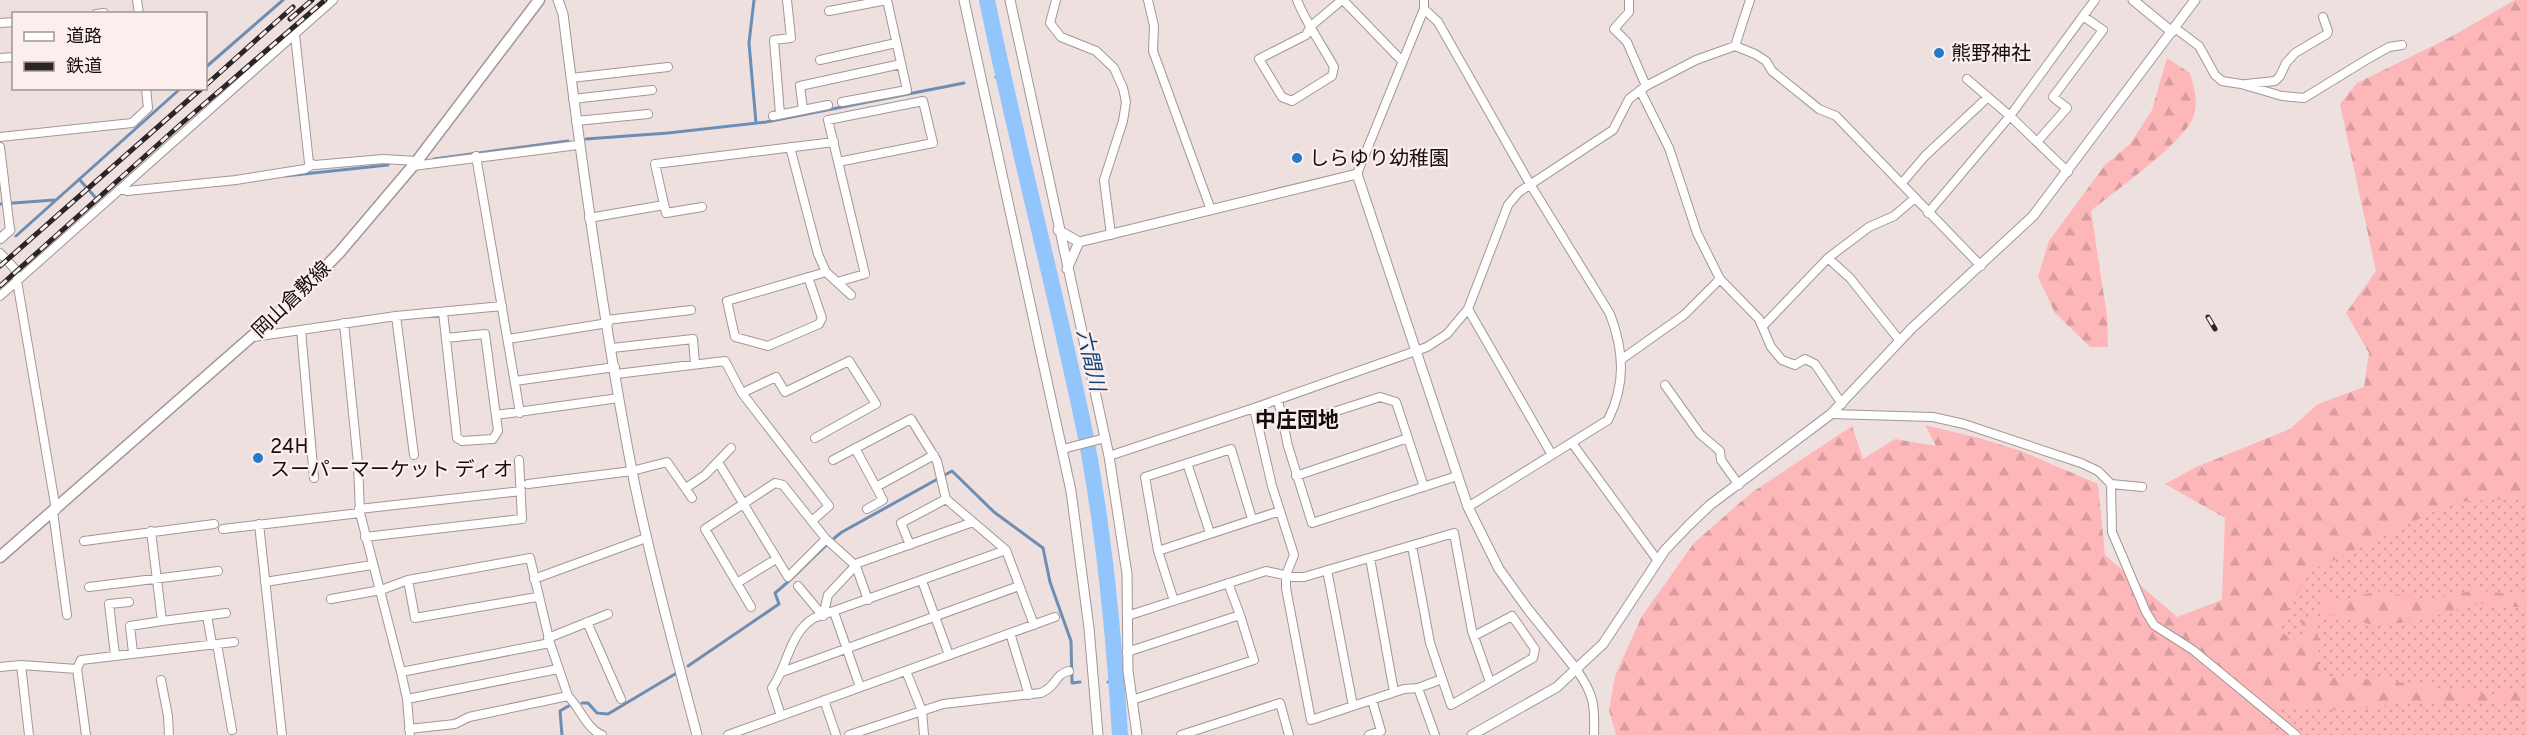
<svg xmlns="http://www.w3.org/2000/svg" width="2527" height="735" font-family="Overpass,'Noto Sans JP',sans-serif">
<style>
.grass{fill:url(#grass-dots)}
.forest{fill:url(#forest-firs)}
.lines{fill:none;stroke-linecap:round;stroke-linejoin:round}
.stream{stroke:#6c8eb5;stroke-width:3}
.river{stroke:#91c5fc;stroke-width:16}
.minor-casing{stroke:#a49696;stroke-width:10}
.tertiary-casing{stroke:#a49696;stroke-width:11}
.secondary-casing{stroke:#a49696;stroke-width:13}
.minor{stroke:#fff;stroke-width:8}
.tertiary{stroke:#fff;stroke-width:9}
.secondary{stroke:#fff;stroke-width:10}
.rail-casing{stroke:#2b2525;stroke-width:5}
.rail{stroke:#fdeeee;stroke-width:3;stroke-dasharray:9;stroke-linecap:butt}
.poi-dot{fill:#247ac8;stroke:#fdeeee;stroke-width:2}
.labels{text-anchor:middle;stroke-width:4.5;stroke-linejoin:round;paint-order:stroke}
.poi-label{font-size:20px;fill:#140f0f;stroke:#fdeeee;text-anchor:start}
.street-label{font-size:20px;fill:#140f0f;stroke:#fdeeee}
.water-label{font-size:21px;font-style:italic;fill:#0d4576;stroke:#fdeeee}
.neighbourhood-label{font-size:21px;font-weight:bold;fill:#140f0f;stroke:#fdeeee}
</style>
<defs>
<pattern id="grass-dots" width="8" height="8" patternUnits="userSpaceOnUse" patternTransform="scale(1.5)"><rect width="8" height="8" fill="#fdb7b9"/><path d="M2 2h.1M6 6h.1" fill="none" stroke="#d89c9e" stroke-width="1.8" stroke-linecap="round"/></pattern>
<pattern id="forest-firs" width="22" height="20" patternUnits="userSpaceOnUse" patternTransform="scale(1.5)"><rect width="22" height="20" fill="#fdb7b9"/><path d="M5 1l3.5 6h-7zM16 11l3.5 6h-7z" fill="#d89c9e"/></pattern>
</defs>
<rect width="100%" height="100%" fill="#efe0e0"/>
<path class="grass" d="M2527 487V690L2490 697 2335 680C2313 674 2311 656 2304 636L2291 643 2273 630 2306 569 2418 507Z
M2404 700 2527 702V735H2279L2262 724 2282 702Z"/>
<path class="forest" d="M2515 0H2527V498L2454 502 2309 572 2278 629 2292 640 2303 634 2301 621 2315 620 2319 642 2318 668 2326 675 2335 678 2384 680 2491 695 2527 688V704L2405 702 2350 711 2283 706 2267 723 2283 735H1616L1609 710 1615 676 1642 616 1694 543 1751 493 1852 426 1863 459 1895 439 1936 446 1925 425 1979 438 2021 451 2098 484 2105 555 2177 617 2222 600 2225 518 2165 484 2194 468 2290 429 2318 404 2364 387 2369 353 2346 313 2376 271 2340 104 2357 83 2447 39Z
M2167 58 2190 73C2194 87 2199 103 2193 118 2181 145 2116 190 2091 211L2107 316 2108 347H2090L2055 313 2038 277 2049 241 2105 165 2130 144 2152 110Z
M2324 589 2334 603 2376 591 2431 600 2475 590 2527 596V608L2475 603 2427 619 2378 626 2325 614 2318 594Z"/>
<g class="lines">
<path class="stream" d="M754 0 749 43 756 123
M206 67 283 0
M996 77 1004 76
M586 139 668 133 766 122 964 83
M434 159 568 141
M285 176 388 165
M79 179 95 197
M0 204 54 200
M16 236 181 88
M688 666 779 604 775 593C799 574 818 550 842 532L952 471 994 512 1043 548 1050 582 1071 641 1072 683 1080 682
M1108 682 1117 681
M582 703H588L597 713 608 714 675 674
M562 735 560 711 572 704"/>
<path class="river" d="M987 0C1017 147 1056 291 1086 438 1105 536 1114 636 1120 735"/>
<defs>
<path id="minor" d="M137 0 139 14
M1056 0 1050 23 1061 37 1096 51 1114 68 1123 88 1126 102 1123 121 1104 180 1111 235
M1148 0 1154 26 1153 51 1211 210
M1297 0C1306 23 1322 45 1334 67L1332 76 1292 101 1282 97 1259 59 1306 35 1311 26 1342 0
M1343 0 1402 61
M1629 0V12L1614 29 1627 42 1646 86
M1424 9 1438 22 1530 184 1610 314C1624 351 1626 384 1608 420L1468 507
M829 11 887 0 907 90 842 102
M96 14 104 13
M2083 16 2095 0
M0 23 14 22
M2175 28 2199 46 2215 75 2222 81 2241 84 2282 96 2304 98 2366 60 2389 47 2402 45
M295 35 309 163 315 165 383 159 417 161
M1735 46 1750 0
M0 58 14 57
M820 60 896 43
M571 78 668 67
M1967 79 2010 116 2083 16 2103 30 2053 97 2067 108 2037 142
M2246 84 2275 81 2280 76 2286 63 2295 53 2327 34 2328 31 2323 17
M1640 90 1669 148 1697 233 1720 279
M573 99 652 90
M803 109 800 86 901 64
M780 114 774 40 791 38 787 0
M773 116 828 105
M576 121 648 114
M0 137 132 123 148 108 146 88
M0 147 10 230
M790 147 818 254 826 272 851 295
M476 156 520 413
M413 166 578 145
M1357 174 1424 9V0
M1902 183 1925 156 1988 97
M121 189 127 191 236 180 305 169 312 165
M702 207 666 213 655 164 834 142
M1928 213 2010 116 2068 172
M589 218 664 205
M0 253 15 269 56 510
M1828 258 1850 278 1900 341
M808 277 822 318 819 324 768 346 735 337 727 301 826 272
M837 282 865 274 828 120 923 101 933 143 838 162
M0 296 333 0
M1468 309 1552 455
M443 312 457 438 462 441 493 439 498 431 485 334 446 338
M396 316 414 455
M607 320 691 310
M344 323 358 463 360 513 401 672 407 699 410 735
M1763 326 1828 258 1869 227 1894 216 1915 198
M301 330 314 478
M253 337 396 316 502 306
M508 339 608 323
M612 348 693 339 695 364
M1622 359 1684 315 1720 279 1759 319 1771 347 1782 360 1795 365 1805 359 1815 364 1842 404
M616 374 725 361 742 393 776 377 785 392 849 361 876 404 815 438
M515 381 615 367
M1665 385 1700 434 1720 451 1721 460 1739 485
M742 393 829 506 813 520
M1278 400 1288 446 1312 523 1457 476
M1254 408 1272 486 1294 555 1286 575V588L1311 720 1404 689 1418 688 1442 679
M1831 414 1933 417 1964 424 2081 463 2098 471 2111 484 2112 532 2146 612 2154 625 2193 650 2296 735
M496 415 619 398
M1284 428 1380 397 1396 402 1424 487
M1572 443 1658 561
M855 448 883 500 867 509
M1063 449 1105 438
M1109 456 1254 408 1427 347 1447 334 1468 309 1508 205 1519 192 1613 130 1629 99 1646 86 1696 60 1735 46 1755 54 1766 61 1772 71 1819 109 1836 116 1981 266
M833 460 911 419 937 461 946 499 1006 550 1034 625
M718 462 788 577 826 539
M1187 463 1210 533
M1296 476 1408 438
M528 484 632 471 667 462 692 498
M2111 484 2142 487
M876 487 934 455
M686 488 705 475 731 448
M359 509 521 491
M53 512 67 615
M259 524 282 735
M223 529 360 513
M151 531 162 621 226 613
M365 537 522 519 519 460
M84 541 214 524
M910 545 901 523 946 499
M1412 546 1430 643 1451 705 1533 658 1535 649 1512 616 1474 636
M1158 551 1280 511
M1370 558 1394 692
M1327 570 1353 706
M534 579 646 538
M922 581 949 655
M265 582 372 565
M737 583 776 559
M1228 583 1240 615
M798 586 823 616
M89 587 218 571
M537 597 415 618 408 580 530 558 550 643 568 696
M331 599 381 590 408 580
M1174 601 1158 551 1145 477 1231 449 1252 519
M751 607 705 529 775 483 783 485 826 539 856 566 868 600
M834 612 860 687
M207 616 212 644
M823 616 828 595 858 563 973 522
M1127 616 1266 571 1293 577H1304L1454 533 1472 631 1490 682
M587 622 621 699
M1010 633 1029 695
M548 638 608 614
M217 644 232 730
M1127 652 1240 615 1254 660 1132 700
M133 653 130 626 162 621
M115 655 109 604 129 602
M21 665 29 735
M0 667 21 665 77 669
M1576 669C1594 694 1595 705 1594 735
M906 671 922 711 924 735
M401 672 550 643
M782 672 1019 586
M161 680 168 716 169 735
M1418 688 1435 735
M407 699 558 669
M824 700 836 735
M781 716 772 688C788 666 789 633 814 618L1006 550
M409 729 455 724 469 717 568 696C580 708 587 729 602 735
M86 735 77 669 81 660 234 642
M728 735 1055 617
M849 735 943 704 1041 693C1058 686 1053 675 1069 671
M1181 735 1280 703 1289 735
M1369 735 1381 731 1372 700"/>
<path id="tertiary" d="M558 0 563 14C582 167 603 319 632 471 650 560 674 647 697 735
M964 0 1071 491 1089 628 1098 735
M1010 0 1109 456 1127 574 1128 671 1137 735
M2133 0 2172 32
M1058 230 1079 242 1357 174 1468 507 1499 569 1527 608 1576 669
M0 239 10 230
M1067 269 1079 242
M1472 735 1557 687 1576 669 1603 644 1665 550 1689 525 1710 505 1831 414 1911 329 2033 216 2195 0"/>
<path id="secondary" d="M0 557 292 301 339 253 417 161 539 0"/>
</defs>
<use href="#minor" class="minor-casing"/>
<use href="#tertiary" class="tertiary-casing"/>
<use href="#secondary" class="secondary-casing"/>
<use href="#minor" class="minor"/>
<use href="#tertiary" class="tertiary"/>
<use href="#secondary" class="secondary"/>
<defs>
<path id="rail" d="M290 19 312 0
M206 85 293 7
M0 266 202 88
M0 286 181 124 325 0
M2208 317 2215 329"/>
</defs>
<use href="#rail" class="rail-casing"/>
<use href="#rail" class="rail"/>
</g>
<g class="poi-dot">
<circle cx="1939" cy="53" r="6"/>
<circle cx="1297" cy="158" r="6"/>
<circle cx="258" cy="458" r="6"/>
</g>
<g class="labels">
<g class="poi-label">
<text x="1951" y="60">熊野神社</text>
<text x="1309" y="165">しらゆり幼稚園</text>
<text x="270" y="453">24H<tspan x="270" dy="23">スーパーマーケット ディオ</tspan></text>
</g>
<g class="street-label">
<text transform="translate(291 299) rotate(-44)" y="7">岡山倉敷線</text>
</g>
<g class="water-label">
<text transform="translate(1091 360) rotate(77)" y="7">六間川</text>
</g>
<g class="neighbourhood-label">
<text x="1297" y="427">中庄団地</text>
</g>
</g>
<rect x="12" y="12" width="195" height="78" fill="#fdeeee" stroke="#a09595" stroke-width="1.5"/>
<rect x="24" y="32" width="30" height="9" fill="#ffffff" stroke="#a09595" stroke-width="1.5"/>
<text x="66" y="42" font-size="18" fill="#140f0f">道路</text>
<rect x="24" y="62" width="30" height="9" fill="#2b2525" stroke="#a09595" stroke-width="1.5"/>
<text x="66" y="72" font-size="18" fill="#140f0f">鉄道</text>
</svg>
